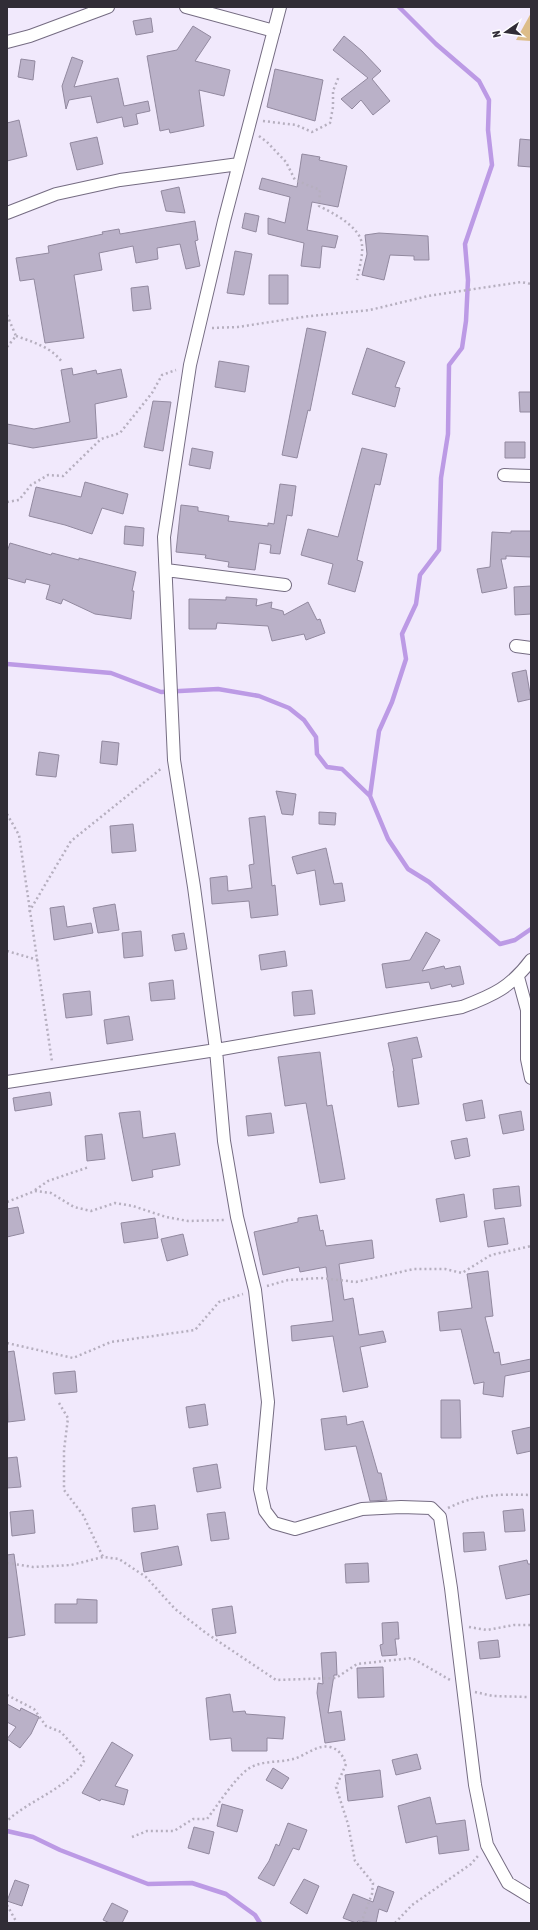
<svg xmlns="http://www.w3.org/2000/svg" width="538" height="1930" font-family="'Asap Condensed',sans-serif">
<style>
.green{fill:#ddbd89}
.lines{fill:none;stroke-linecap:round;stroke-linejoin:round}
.stream{stroke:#bc9ae5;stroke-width:4.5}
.building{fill:#bab1c8;stroke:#92899f}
.street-casing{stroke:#756c82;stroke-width:14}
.path{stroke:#b6afbf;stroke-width:2.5;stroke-dasharray:2 3;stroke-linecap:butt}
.street{stroke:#fff;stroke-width:12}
</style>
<rect width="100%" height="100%" fill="#f1e9fc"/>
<path class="green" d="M531 13V41L516 40Z"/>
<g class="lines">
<path class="stream" d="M7 664 111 673 161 692 218 689 259 696 289 708 304 720 316 737 317 754 327 767 342 769 370 796 388 839 408 869 429 882 500 944 515 940 531 929
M370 796 379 731 392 702 406 659 402 634 416 604 420 575 439 550 441 478 448 434 449 365 462 348 466 321 468 280 465 244 492 165 488 130 489 100 479 81 436 44 399 7
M7 1831 33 1837 60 1850 148 1884 192 1883 226 1894 255 1915 260 1923"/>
</g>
<path class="building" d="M151 18 153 32 136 35 133 21Z
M193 26 211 37 195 61 230 70 224 96 199 90 204 126 170 133 169 129 160 131 147 56 177 50Z
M344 36 362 51 381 71 372 79 390 101 373 115 361 100 352 109 341 99 368 78 333 50Z
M72 57 83 61 74 87 118 78 124 106 148 101 150 111 136 114 138 124 124 127 122 117 97 123 91 96 69 100 66 109 62 86Z
M21 59 35 61 33 80 18 77Z
M275 69 323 80 315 121 267 107Z
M19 120 27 156 7 161V123Z
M97 137 103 164 77 170 70 143Z
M520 139 531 140V167L518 166Z
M302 154 320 157 319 160 347 166 338 207 312 202 307 230 338 236 335 248 322 246 320 268 301 266 304 243 268 234V218L285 223 290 197 259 189 262 178 297 187Z
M179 187 185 213 166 211 161 191Z
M245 213 259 216 256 232 242 228Z
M195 221 198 240 195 241 200 266 186 269 180 244 157 248 158 259 136 263 133 246 99 253 102 270 74 275 84 338 45 343 34 279 20 281 16 258 49 253 48 246 103 234 102 232 119 229 120 234Z
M379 233 428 236 429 260H414V256L390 255 384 280 362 275 367 254 365 235Z
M235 251 252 254 244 295 227 293Z
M269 275H288V304H269Z
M148 286 151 309 133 311 131 288Z
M307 328 326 332 310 411 308 410 297 458 282 455Z
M367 348 405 362 395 387 400 388 395 407 352 394Z
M219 361 249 366 245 392 215 387Z
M72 368 73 375 96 370 97 374 121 369 127 397 95 404 97 438 33 448 7 443V424L34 429 70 422 61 370Z
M519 392H531V412H520Z
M153 401 171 402 163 451 144 447Z
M505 442H525V458H505Z
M192 448 213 452 210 469 189 465Z
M362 448 387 454 380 485 375 484 357 560 363 562 355 592 328 584 333 564 301 555 308 529 338 537Z
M85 482 128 494 123 514 102 508 92 534 65 525 29 516 36 487 81 497Z
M280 484 296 486 292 516 287 515 280 554 270 553 271 545 259 543 255 570 228 567 229 562 205 558 206 555 176 552 181 505 198 507V511L229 516 228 521 268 526V523L274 524Z
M125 526 144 528 143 546 124 544Z
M511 531H531V557L506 556V559H501L507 588 482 593 477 569 490 567 492 532 511 533Z
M10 543 51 555 52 553 79 560V558L136 572 132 591H134L131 619 95 614 63 599 61 604 46 599 50 585 26 579 25 583 7 578V552Z
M531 586V614L515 615 514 587Z
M226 597 257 599 256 606 272 602 271 608 283 611 284 615 308 602 317 620 320 619 325 633 306 640 304 634 272 641 268 626 217 623 216 629H189V599L226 600Z
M526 670 531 699 518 702 512 673Z
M102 741 119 743 117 765 100 763Z
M39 752 59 755 56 777 36 775Z
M276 791 296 794 293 815 282 814Z
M319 812 336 813 335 825 319 824Z
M265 816 272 886 275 885 278 915 251 918 249 901 212 904 210 878 227 876 228 891 252 888 249 865 254 864 249 818Z
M133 824 136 851 112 853 110 826Z
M326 848 334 884 342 883 345 901 320 905 315 870 297 874 292 857Z
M115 904 119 930 98 933 93 908Z
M64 906 67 927 91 923 93 933 54 940 50 908Z
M141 931 143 956 124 958 122 933Z
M426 932 440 940 422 971 444 966 445 969 460 966 464 984 452 987 451 984 431 989 429 982 386 988 382 964 410 960Z
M184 933 187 949 175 951 172 935Z
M285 951 287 966 261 970 259 955Z
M173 980 175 999 151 1001 149 983Z
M312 990 315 1014 294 1016 292 992Z
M90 991 92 1015 66 1018 63 994Z
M129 1016 133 1040 107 1044 104 1020Z
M417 1037 422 1057 412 1059 419 1104 398 1107 393 1071H394L388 1043Z
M320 1052 327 1106 332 1105 345 1179 320 1183 306 1103 285 1106 278 1057Z
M50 1092 52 1105 15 1111 13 1098Z
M482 1100 485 1118 466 1121 463 1104Z
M140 1111 143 1138 175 1133 180 1165 152 1170 153 1177 132 1181 119 1113Z
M521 1111 524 1130 503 1134 499 1115Z
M271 1113 274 1133 248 1136 246 1116Z
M102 1134 105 1159 87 1161 85 1136Z
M467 1138 470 1156 455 1159 451 1141Z
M519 1186 521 1206 495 1209 493 1189Z
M464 1194 467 1217 440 1222 436 1199Z
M18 1207 24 1233 7 1237V1209Z
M317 1215 320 1231 323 1230 326 1246 372 1240 374 1258 339 1264 344 1300 353 1298 359 1335 383 1331 386 1342 360 1347 368 1387 343 1392 333 1336 292 1341 291 1326 333 1321 326 1267 300 1272 299 1267 263 1275 254 1232 298 1222V1218Z
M155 1218 158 1238 124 1243 121 1223Z
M504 1218 508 1244 488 1247 484 1221Z
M183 1234 188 1255 167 1261 161 1239Z
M488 1271 493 1316 485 1317 494 1353 499 1352 501 1365 531 1359V1371L505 1376 503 1397 483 1394 484 1382 474 1384 461 1329 440 1331 438 1312 472 1308 467 1274Z
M14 1351 25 1420 8 1422 7 1352Z
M75 1371 77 1392 55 1394 53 1373Z
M441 1400H460L461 1438H441Z
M205 1404 208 1425 189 1428 186 1407Z
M346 1416 347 1425 363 1421 378 1473H381L387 1500 370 1501 356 1446 325 1450 321 1419Z
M531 1427V1451L517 1454 512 1431Z
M17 1457 21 1487 7 1488V1458Z
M217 1464 221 1488 197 1492 193 1468Z
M155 1505 158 1529 134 1532 132 1508Z
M523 1509 525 1531 505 1532 503 1511Z
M33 1510 35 1533 12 1536 10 1512Z
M225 1512 229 1539 211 1541 207 1514Z
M484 1532 486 1550 464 1552 463 1533Z
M178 1546 182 1565 144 1572 141 1553Z
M14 1554 25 1635 7 1638V1555Z
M527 1560 528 1564H531V1594L506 1599 499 1566Z
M368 1563 369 1582 346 1583 345 1564Z
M77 1599 97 1600V1623H55V1604H77Z
M232 1606 236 1633 216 1636 212 1609Z
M398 1622 399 1639H395L397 1655 382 1656 380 1645 383 1644 382 1623Z
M498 1640 500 1657 480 1659 478 1642Z
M336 1652 337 1675H334L328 1713 341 1711 345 1740 325 1743 317 1693 318 1683 323 1684 321 1653Z
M383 1667 384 1697 358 1698 357 1668Z
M230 1694 233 1712 245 1711 246 1714 285 1717 283 1739 267 1738V1751H232L231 1738 210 1740 206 1698Z
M7 1704 20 1711 21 1708 39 1717 31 1734 20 1748 7 1739 16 1727 7 1722Z
M112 1742 133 1755 115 1786 128 1790 124 1805 101 1799 100 1801 82 1793Z
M417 1754 421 1769 396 1775 392 1760Z
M273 1768 289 1778 282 1789 266 1780Z
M380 1770 383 1797 348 1801 345 1775Z
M430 1797 436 1824 465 1820 469 1850 439 1854 437 1836 406 1843 398 1806Z
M222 1804 243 1810 237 1832 217 1826Z
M288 1823 307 1830 299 1850 293 1848 274 1886 258 1878 269 1861 276 1844 279 1846Z
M194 1827 214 1832 209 1854 188 1848Z
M304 1879 319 1886 307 1914 290 1903Z
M15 1880 29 1885 22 1906 7 1901Z
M378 1886 394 1892 387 1912 379 1909 376 1923 358 1921 356 1923 343 1918 353 1894 373 1902Z
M112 1903 128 1911 122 1923H110L103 1920Z"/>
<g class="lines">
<defs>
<path id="street" d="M186 7 274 31
M280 7 224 221 190 365 164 537 174 760 194 887 216 1050 224 1141 237 1217 255 1290 268 1402 260 1489 265 1511 274 1523 295 1529 362 1509 401 1507 431 1508 440 1517 451 1588 475 1785 487 1845 508 1883 531 1897
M7 42 30 36 108 7
M7 213 56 194 120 180 239 164
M504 475 531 476
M166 570 285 585
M516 646 531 648
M518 977 527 1010V1059L531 1078
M7 1082 216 1050 462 1007C494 995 511 987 531 960"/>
</defs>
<use href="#street" class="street-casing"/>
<path class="path" d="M263 121 296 125 312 132 330 123 333 107V91L339 76
M259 136 267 142 286 162 295 180 320 190 319 206C333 213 361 227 362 245 363 256 359 269 357 280
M7 315 16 336 7 347
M212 328 238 327 310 316 370 310 428 296 521 282 531 284
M16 336C33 342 51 347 62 362
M7 502 19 500 31 485 48 475 63 476 101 439 120 433 152 393 162 375 176 370
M7 814 19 835 52 1062
M29 912 71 841 162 768
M7 951 38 960
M35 1190 48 1181 89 1167
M7 1202 35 1191 51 1193 74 1207 91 1211 115 1203 133 1206 166 1217 188 1221 224 1220
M267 1286 288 1280 321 1278 356 1282 414 1269H445L462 1273 491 1255 531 1246
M7 1343 73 1358 111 1342 195 1330 219 1302 243 1294
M59 1403 68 1418 64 1450V1490L83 1515 103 1557
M448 1508C477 1494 499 1494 531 1495
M7 1563 33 1567 71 1565 103 1557 119 1559 146 1577 175 1609 206 1633 276 1680 336 1678 357 1664 412 1658 450 1680
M469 1627 487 1630 514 1625H531
M475 1692 493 1696 528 1697
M7 1695 34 1709 46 1726 61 1732 85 1759C69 1789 30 1799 7 1821
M132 1837 147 1831H174L193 1819H207C217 1806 235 1778 248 1769 261 1760 278 1763 293 1759 305 1756 317 1744 330 1747 339 1749 343 1756 346 1764L336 1787 348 1824 355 1861 373 1883 372 1894 361 1923
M7 1905 17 1923
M395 1923 412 1905 471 1864 478 1856"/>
<use href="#street" class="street"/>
</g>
<rect width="538" height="1930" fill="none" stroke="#312d36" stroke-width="16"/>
<g transform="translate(506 32) rotate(257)" stroke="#ffffff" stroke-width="3" paint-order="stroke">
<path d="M0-3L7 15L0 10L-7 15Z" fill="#312d36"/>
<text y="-6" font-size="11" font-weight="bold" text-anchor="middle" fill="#312d36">N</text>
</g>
</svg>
